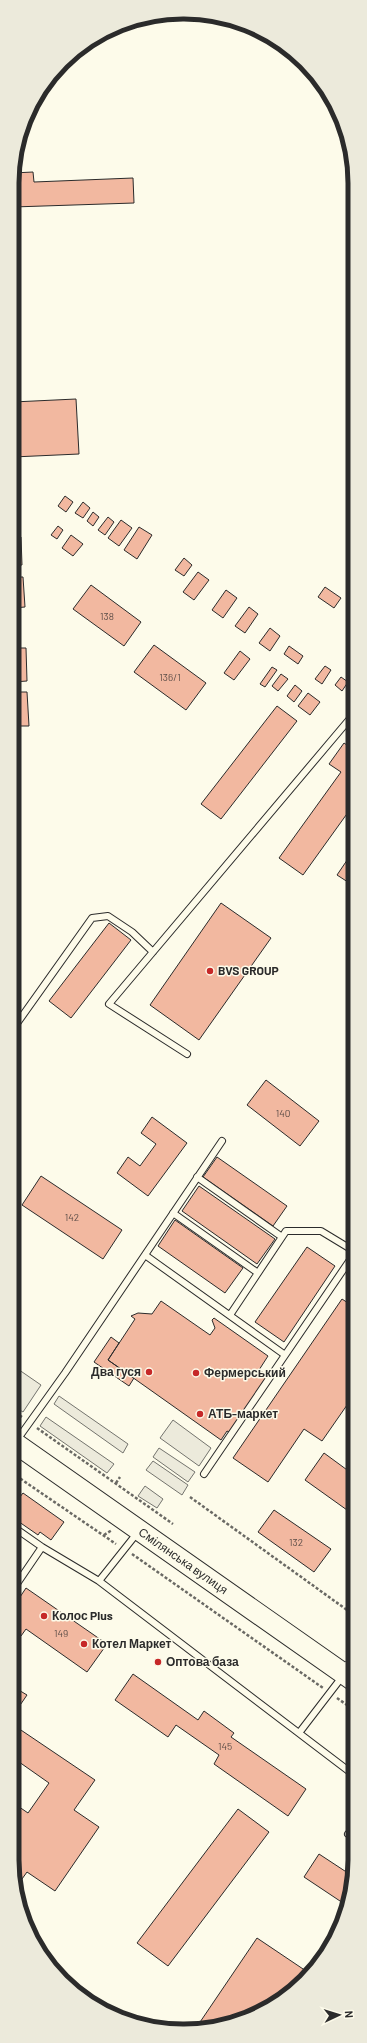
<svg xmlns="http://www.w3.org/2000/svg" width="367" height="2043" font-family="Barlow,sans-serif">
<style>
.parking{fill:#eceadb;stroke:#74746e}
.building{fill:#f2b8a0;stroke:#2b2b2b}
.lines{fill:none;stroke-linecap:round;stroke-linejoin:round}
.service-casing{stroke:#2b2b2b;stroke-width:8}
.minor-casing{stroke:#2b2b2b;stroke-width:14}
.primary-casing{stroke:#2b2b2b;stroke-width:22}
.path{stroke:#6a6964;stroke-width:2.5;stroke-dasharray:3 2;stroke-linecap:butt}
.service{stroke:#fdfbea;stroke-width:6}
.minor{stroke:#fdfbea;stroke-width:13}
.primary{stroke:#fdfbea;stroke-width:20}
.poi-dot{fill:#c62828;stroke:#fdfbea;stroke-width:1.5}
.labels{text-anchor:middle;stroke-width:3;stroke-linejoin:round;paint-order:stroke}
.number-label{font-size:10px;fill:#5d4e48}
.poi-label{font-size:12px;font-weight:bold;fill:#2b2b2b;stroke:#fdfbea;text-anchor:start}
.street-label{font-size:12px;fill:#2b2b2b;stroke:#fdfbea}
.rim{fill:none;stroke:#2b2b2b;stroke-width:5}
</style>
<rect width="100%" height="100%" fill="#fdfbea"/>
<path class="parking" d="M12 1365 41 1385 23 1412 12 1405Z
M59 1396 128 1444 123 1453 54 1404Z
M46 1417 114 1464 107 1473 40 1426Z
M173 1420 211 1448 199 1466 160 1438Z
M159 1448 195 1472 188 1482 153 1457Z
M153 1461 188 1485 182 1495 146 1470Z
M145 1486 163 1499 157 1508 138 1496Z"/>
<path class="building" d="M33 172 34 182 133 178 134 203 13 207V173Z
M76 399 79 454 13 457V402Z
M65 496 73 502 66 512 58 506Z
M83 502 90 508 83 518 75 513Z
M93 512 99 517 93 526 87 521Z
M108 517 114 522 105 535 98 530Z
M121 520 132 528 119 546 108 538Z
M58 526 63 530 57 539 51 535Z
M139 527 152 535 137 559 124 550Z
M71 535 83 544 73 556 62 548Z
M21 537 22 565H13V538Z
M184 558 192 565 184 576 175 570Z
M198 572 209 580 194 600 183 592Z
M13 577H23L25 607 13 608Z
M91 585 141 622 124 646 73 609Z
M325 587 341 598 334 608 318 597Z
M226 590 237 598 223 618 212 610Z
M249 607 258 614 245 633 235 626Z
M270 628 280 636 270 651 259 643Z
M154 645 206 683 186 710 134 672Z
M289 646 303 656 298 664 284 654Z
M13 648H26L27 681 13 682Z
M240 651 250 659 234 680 224 673Z
M325 666 331 670 322 684 315 679Z
M272 667 277 670 265 687 260 684Z
M281 674 288 679 278 691 272 686Z
M341 677 348 682 342 691 335 685Z
M295 685 302 691 294 702 287 696Z
M13 692H27L29 726H13Z
M308 693 320 702 310 715 298 706Z
M277 706 297 721 221 819 201 804Z
M344 743 354 750V804L303 875 279 858 341 772 329 764Z
M354 850V886L337 875Z
M221 903 271 938 199 1040 150 1005Z
M109 923 131 940 71 1018 49 1001Z
M266 1080 319 1121 300 1146 247 1105Z
M152 1117 187 1143 148 1196 117 1173 128 1157 140 1166 156 1144 141 1133Z
M217 1157 287 1206 273 1226 203 1177Z
M41 1176 122 1230 103 1259 22 1205Z
M199 1186 275 1239 257 1264 182 1211Z
M175 1220 243 1268 225 1293 158 1246Z
M307 1247 335 1266 284 1342 255 1322Z
M342 1299 354 1307V1395L322 1441 304 1429 268 1482 233 1458Z
M161 1301 210 1335 215 1328 212 1320 214 1318 268 1356 259 1370 270 1377 231 1433 227 1431 221 1440 108 1360 135 1319 131 1316 138 1313 152 1314Z
M111 1337 119 1343 108 1360 134 1378 129 1386 94 1362Z
M324 1453 354 1475V1515L305 1480Z
M23 1493 64 1522 51 1540 40 1532 38 1535 12 1517V1507Z
M274 1510 331 1549 314 1572 258 1532Z
M26 1588 107 1644 87 1672 26 1629 21 1636 12 1630V1609Z
M133 1674 198 1720 204 1711 234 1733 231 1737 306 1789 288 1816 214 1764 219 1755 176 1725 168 1737 115 1700Z
M12 1686 27 1695 12 1717Z
M12 1724 95 1780 74 1810 99 1827 55 1891 27 1872 17 1886 12 1860V1802L28 1813 49 1783 12 1757Z
M238 1809 269 1832 168 1966 137 1943Z
M319 1854 354 1877 346 1905 304 1877Z
M257 1938 309 1973 296 1989 238 2022 196 2028Z"/>
<g class="lines">
<defs>
<path id="service" d="M13 1029 92 918 108 916 132 932 153 952
M187 1054 109 1004 353 715
M197 1177 282 1237
M173 1213 258 1273
M145 1255 285 1355
M230 1315 286 1231H321L354 1251
M17 1440 65 1373 222 1141
M204 1474 354 1254
M12 1526 42 1547 99 1581 138 1532
M99 1581 354 1775
M12 1591 42 1547
M299 1733 342 1677
M348 1834 354 1838"/>
<path id="minor" d="M344 1674 354 1662"/>
<g id="primary">
<path id="s1" d="M12 1441 354 1681"/>
</g>
</defs>
<use href="#service" class="service-casing"/>
<use href="#minor" class="minor-casing"/>
<use href="#primary" class="primary-casing"/>
<path class="path" d="M12 1410 22 1417
M37 1428 173 1524
M12 1473 116 1544
M116 1483 120 1477
M190 1497 354 1615
M104 1535 112 1530
M132 1554 323 1688
M337 1698 354 1710"/>
<use href="#service" class="service"/>
<use href="#minor" class="minor"/>
<use href="#primary" class="primary"/>
</g>
<g class="poi-dot">
<circle cx="210" cy="971" r="4"/>
<circle cx="149" cy="1372" r="4"/>
<circle cx="196" cy="1373" r="4"/>
<circle cx="200" cy="1414" r="4"/>
<circle cx="44" cy="1616" r="4"/>
<circle cx="84" cy="1644" r="4"/>
<circle cx="158" cy="1662" r="4"/>
</g>
<g class="labels">
<g class="number-label">
<text x="107" y="620">138</text>
<text x="170" y="681">136/1</text>
<text x="283" y="1117">140</text>
<text x="72" y="1221">142</text>
<text x="296" y="1546">132</text>
<text x="61" y="1637">149</text>
<text x="225" y="1750">145</text>
</g>
<g class="poi-label">
<text x="218" y="975">BVS GROUP</text>
<text x="141" y="1376" text-anchor="end">Два гуся</text>
<text x="204" y="1377">Фермерський</text>
<text x="208" y="1418">АТБ-маркет</text>
<text x="52" y="1620">Колос Plus</text>
<text x="92" y="1648">Котел Маркет</text>
<text x="166" y="1666">Оптова база</text>
</g>
<g class="street-label">
<text dy="4" stroke="none"><textPath href="#s1" startOffset="209">Смілянська вулиця</textPath></text>
</g>
</g>
<path d="M0 0H367V2043H0ZM183 19H184A164 164 0 0 1 348 183V1860A164 164 0 0 1 184 2024H183A164 164 0 0 1 19 1860V183A164 164 0 0 1 183 19Z" fill="#eceadb" fill-rule="evenodd"/>
<path class="rim" d="M183 19H184A164 164 0 0 1 348 183V1860A164 164 0 0 1 184 2024H183A164 164 0 0 1 19 1860V183A164 164 0 0 1 183 19Z"/>
<g transform="translate(339 2015) rotate(86)" stroke="#fdfbea" stroke-width="3" paint-order="stroke">
<path d="M0-3L7 15L0 10L-7 15Z" fill="#2b2b2b"/>
<text y="-6" font-size="11" font-weight="bold" text-anchor="middle" fill="#2b2b2b">N</text>
</g>
</svg>
